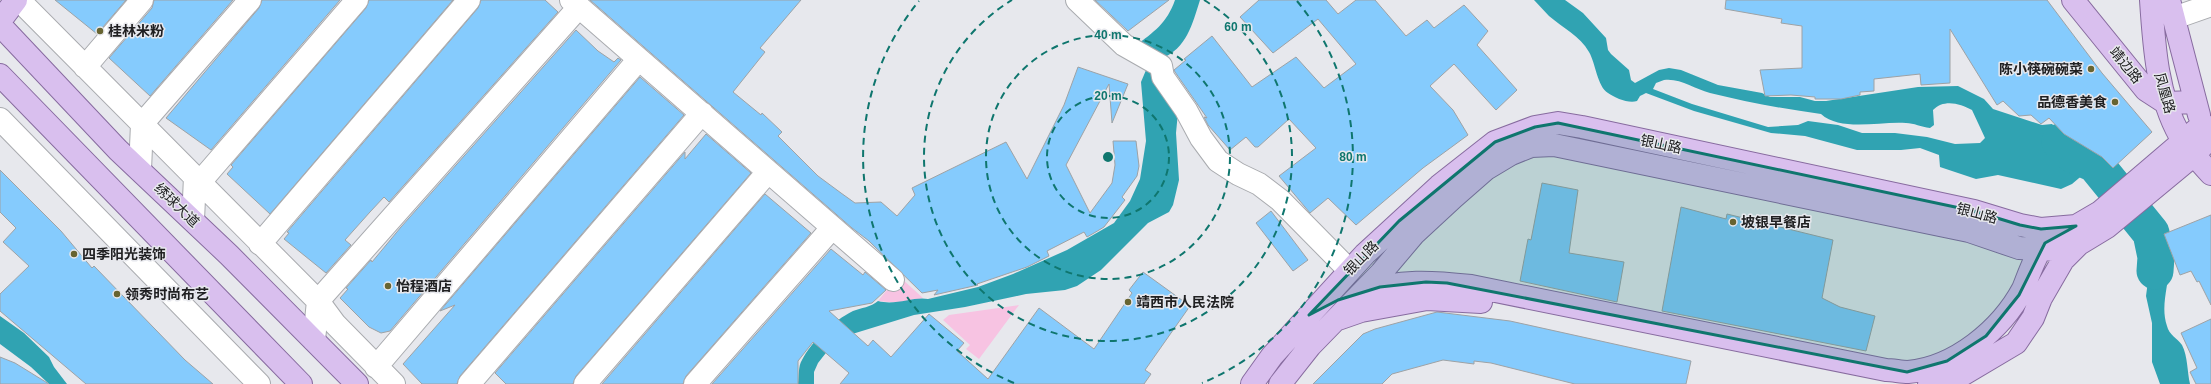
<svg xmlns="http://www.w3.org/2000/svg" width="2211" height="384" font-family="Arial,'Noto Sans SC',sans-serif">
<style>
.green{fill:#f7c3e2}
.water{fill:#30a3b2;fill-rule:evenodd}
.lines{fill:none;stroke-linecap:round;stroke-linejoin:round}
.river{stroke:#30a3b2;stroke-width:37}
.building{fill:#85cbfd;stroke:#9ea2a5}
.minor-casing{stroke:#a9abaf;stroke-width:24}
.major-casing{stroke:#876b9f;stroke-width:24}
.minor{stroke:#fff;stroke-width:22}
.major{stroke:#d9bfee;stroke-width:22}
.marked{fill:#0f766e;fill-opacity:0.2;stroke:#0f766e;stroke-width:3;stroke-linejoin:round}
.ring{fill:none;stroke:#0f766e;stroke-width:2;stroke-dasharray:7 5}
.poi-dot{fill:#676431;stroke:#e7e8ed;stroke-width:1.5}
.labels{text-anchor:middle;stroke-width:3;stroke-linejoin:round;paint-order:stroke}
.poi-label{font-size:14px;font-weight:bold;fill:#202022;stroke:#e7e8ed;text-anchor:start}
.street-label{font-size:14px;fill:#202022;stroke:#e7e8ed}
.centre{fill:#0f766e;stroke:#e7e8ed;stroke-width:2}
.ring-label{font-size:12px;text-anchor:middle;font-weight:bold;fill:#0f766e;stroke:#e7e8ed;stroke-width:3;stroke-linejoin:round;paint-order:stroke}
</style>
<rect width="100%" height="100%" fill="#e7e8ed"/>
<path class="green" d="M901 278 923 298 899 303 878 301 886 291Z
M1019 305 979 359 966 349 970 345 943 320 949 315Z"/>
<path class="water" d="M1175 0H1200C1192 25 1187 48 1161 59L1135 46C1154 32 1167 23 1175 0Z
M1534 0H1565L1583 13 1606 38 1608 50 1611 54 1629 70 1631 80 1635 83 1659 70 1669 68 1681 70 1718 85 1762 93 1770 97H1800L1815 101H1826L1918 87 1958 86 1984 99 1993 109 2042 125 2052 124C2070 143 2094 153 2113 171L2085 173 2072 184 2061 189 1998 175 1976 179 1940 167 1939 155 1920 148 1901 150H1857L1805 136 1771 133 1694 111 1646 93 1640 96 1637 101C1629 104 1615 98 1608 93 1597 86 1596 64 1589 52 1580 36 1563 28 1549 16 1544 11 1539 5 1534 0ZM1664 80C1681 78 1694 89 1710 93 1746 102 1784 109 1821 114 1841 132 1880 121 1906 123 1914 123 1921 127 1930 128L1934 125 1933 110C1943 99 1960 103 1972 110L1985 138 1980 143 1955 144 1927 137 1895 133H1862L1838 125 1808 121 1798 125 1768 127 1692 104 1653 89 1656 83Z
M1149 63 1178 112 1176 133 1179 180 1173 205 1169 212 1148 223 1101 270 1077 286 1065 290 1026 294 965 307 914 315 849 335 829 349 818 363 814 372V384H798C799 377 798 366 802 360 812 341 833 321 853 311 861 308 871 307 878 301 896 306 914 296 928 299L978 287 1013 274 1067 250 1114 223 1130 201 1140 179 1146 141 1141 82Z
M2151 218H2156L2163 222C2153 235 2169 251 2169 265 2169 285 2160 306 2167 326 2169 335 2177 338 2182 345 2188 357 2187 371 2190 384H2160L2152 362V323L2146 296 2151 259 2144 235 2135 231Z
M0 316 24 333 49 357 54 367 67 384H49L31 367 0 344Z"/>
<g class="lines">
<path class="river" d="M2060 142 2072 154 2095 164 2151 233 2156 257 2155 271"/>
</g>
<path class="building" d="M55 0H126L97 34Z
M154 0H233L150 96 109 58 152 8Z
M262 0H340L211 150 166 118 259 8Z
M369 0H453L270 214 227 174 233 167 231 165 366 8Z
M481 0H545L558 12 389 202 384 197 370 212 345 240 351 245 326 273 284 239 289 233 287 232 478 8Z
M590 0H801L760 48 765 52 733 92 761 115 762 113 782 132 778 136 818 176 841 193 855 203 881 202 897 216 915 195 912 188 1006 142 1027 179 1064 105 1078 67 1128 84 1112 123 1109 84 1066 165 1090 213 1112 183 1115 165 1113 141H1136L1139 166 1137 176 1122 197 1125 200 1104 227 1094 233 1087 237 1084 232 1047 251 1049 256 1027 267 977 284 978 285 934 295 938 290 922 293 869 241 852 228Z
M1095 0H1169L1128 31Z
M1259 0H1326L1338 14 1356 0H1375L1406 36 1427 20 1434 28 1464 5 1488 31 1477 45 1517 90 1496 110 1454 64 1430 86 1453 110 1468 135 1423 168 1356 225 1328 198 1310 213 1279 176 1316 148 1289 119 1258 147H1255L1246 137 1230 150 1208 125 1204 117 1207 118 1175 72 1174 70 1186 60 1184 59 1212 36 1252 87 1296 57 1324 88 1356 64 1318 19 1273 53 1240 17Z
M1726 0H2047L2102 73 2152 132 2113 168 2102 157 2064 134 2049 118 2041 124 2031 115 2019 116 2003 101 1997 105 1950 29V83L1921 85 1920 74 1874 79V91L1860 92V95L1841 99H1815V97L1791 95 1765 96 1760 70 1802 68V26L1781 23 1782 19 1725 9Z
M576 30 598 51 614 62 618 58 621 60 390 331 381 333 369 327 340 298 348 289 346 288 371 260 372 262 401 227Z
M640 77 684 115 460 376 457 384H422L403 364 455 305 440 311Z
M706 134 751 173 576 376 573 384H506L495 373 685 152V159Z
M0 170 61 231 92 268 94 266 185 360 213 384H86L0 311V294L29 266 3 242 16 228 0 212Z
M1542 183 1578 190 1569 253 1624 262 1617 302 1520 281 1528 239 1531 240Z
M765 194 811 233 686 376 683 384H602Z
M1681 207 1726 219 1727 214 1833 240 1822 298 1840 307 1875 316 1866 351 1662 311Z
M1271 211 1308 260 1293 271 1256 223Z
M2211 215V305L2199 281 2197 282 2191 271 2180 275 2164 234Z
M831 249 863 275 865 272 886 290 872 303 829 311 868 346 873 340 891 357 929 314 964 343 957 351 988 379 1039 308 1094 349 1132 293 1129 290 1143 272 1190 306 1145 370 1151 374 1144 384H840L849 373 813 342 798 361V384H712Z
M1437 312 1510 321 1691 361 1686 384H1575L1491 363 1474 361V364L1443 360 1392 374 1382 384H1313L1363 334 1375 329Z
M2211 319V384H2196L2190 372 2197 368 2181 333Z
M0 357 15 363 49 384H0Z"/>
<g class="lines">
<defs>
<path id="minor" d="M19 0 318 301 335 324 394 384
M571 0 893 280
M1077 0 1124 45 1161 66 1163 77 1186 110 1201 138 1218 161 1238 174 1259 184 1280 200 1349 270
M2174 18 2211 5
M85 67 142 0
M0 119 259 384
M140 170 142 124 250 0
M200 182 357 0
M193 220 195 177
M260 244 469 0
M314 340 318 301 579 7
M376 367 639 59
M469 384 702 113
M585 384 767 173
M695 384 832 228"/>
<path id="major" d="M2073 0 2146 90 2166 103 2194 102
M2151 0C2154 46 2157 95 2180 136 2189 150 2200 162 2211 174
M2169 0 2199 115
M0 21 16 0
M0 25 118 150 229 255 357 384
M0 75 301 384
M1363 293C1398 279 1434 282 1471 286L1886 370C1893 370 1901 372 1908 372 1955 368 2001 330 2023 289 2028 277 2038 247 2048 241
M1338 319 1361 311 1427 299 1481 302
M1252 384 1272 356 1365 254 1439 186 1495 142 1535 127 1558 123 1582 127 1974 211 2020 225 2041 229 2076 226 2100 212 2203 124
M1280 384 1310 346 1381 273 1414 234 1454 197 1486 169 1511 154 1531 146 1554 145 1969 231 2019 248 2059 250 2079 244 2107 227 2194 155 2211 137
M1929 384 1943 383 1962 375 2016 343 2033 318 2041 298 2063 260 2079 244"/>
</defs>
<use href="#minor" class="minor-casing"/>
<use href="#major" class="major-casing"/>
<use href="#minor" class="minor"/>
<use href="#major" class="major"/>
</g>
<path class="marked" d="M1558 123 1974 211 2020 225 2041 229 2076 226 2045 243 2019 295 1986 336 1947 361 1907 372 1447 283 1426 282 1380 287 1338 300 1309 315 1399 221 1495 142 1535 127Z"/>
<g class="ring">
<circle cx="1108" cy="157" r="61"/>
<circle cx="1108" cy="157" r="122"/>
<path d="M1204 0A184 184 0 1 1 1012 0"/>
<path d="M1014 383A245 245 0 0 1 919 1M1297 1A245 245 0 0 1 1202 383"/>
</g>
<g class="poi-dot">
<circle cx="100" cy="31" r="4"/>
<circle cx="2091" cy="69" r="4"/>
<circle cx="2115" cy="102" r="4"/>
<circle cx="1733" cy="222" r="4"/>
<circle cx="74" cy="254" r="4"/>
<circle cx="388" cy="286" r="4"/>
<circle cx="117" cy="294" r="4"/>
<circle cx="1128" cy="302" r="4"/>
</g>
<g class="labels">
<g class="poi-label">
<text x="108" y="36">桂林米粉</text>
<text x="2083" y="74" text-anchor="end">陈小筷碗碗菜</text>
<text x="2107" y="107" text-anchor="end">品德香美食</text>
<text x="1741" y="227">坡银早餐店</text>
<text x="82" y="259">四季阳光装饰</text>
<text x="396" y="291">怡程酒店</text>
<text x="125" y="299">领秀时尚布艺</text>
<text x="1136" y="307">靖西市人民法院</text>
</g>
<g class="street-label">
<text transform="translate(2126 65) rotate(51)" y="5">靖边路</text>
<text transform="translate(2165 93) rotate(74)" y="5">凤凰路</text>
<text transform="translate(1661 144) rotate(12)" y="5">银山路</text>
<text transform="translate(177 205) rotate(44)" y="5">绣球大道</text>
<text transform="translate(1977 213) rotate(15)" y="5">银山路</text>
<text transform="translate(1361 258) rotate(-45)" y="5">银山路</text>
</g>
</g>
<circle cx="1108" cy="157" r="6" class="centre"/>
<g class="ring-label">
<text x="1238" y="31">60 m</text>
<text x="1108" y="39">40 m</text>
<text x="1108" y="100">20 m</text>
<text x="1353" y="161">80 m</text>
</g>
</svg>
